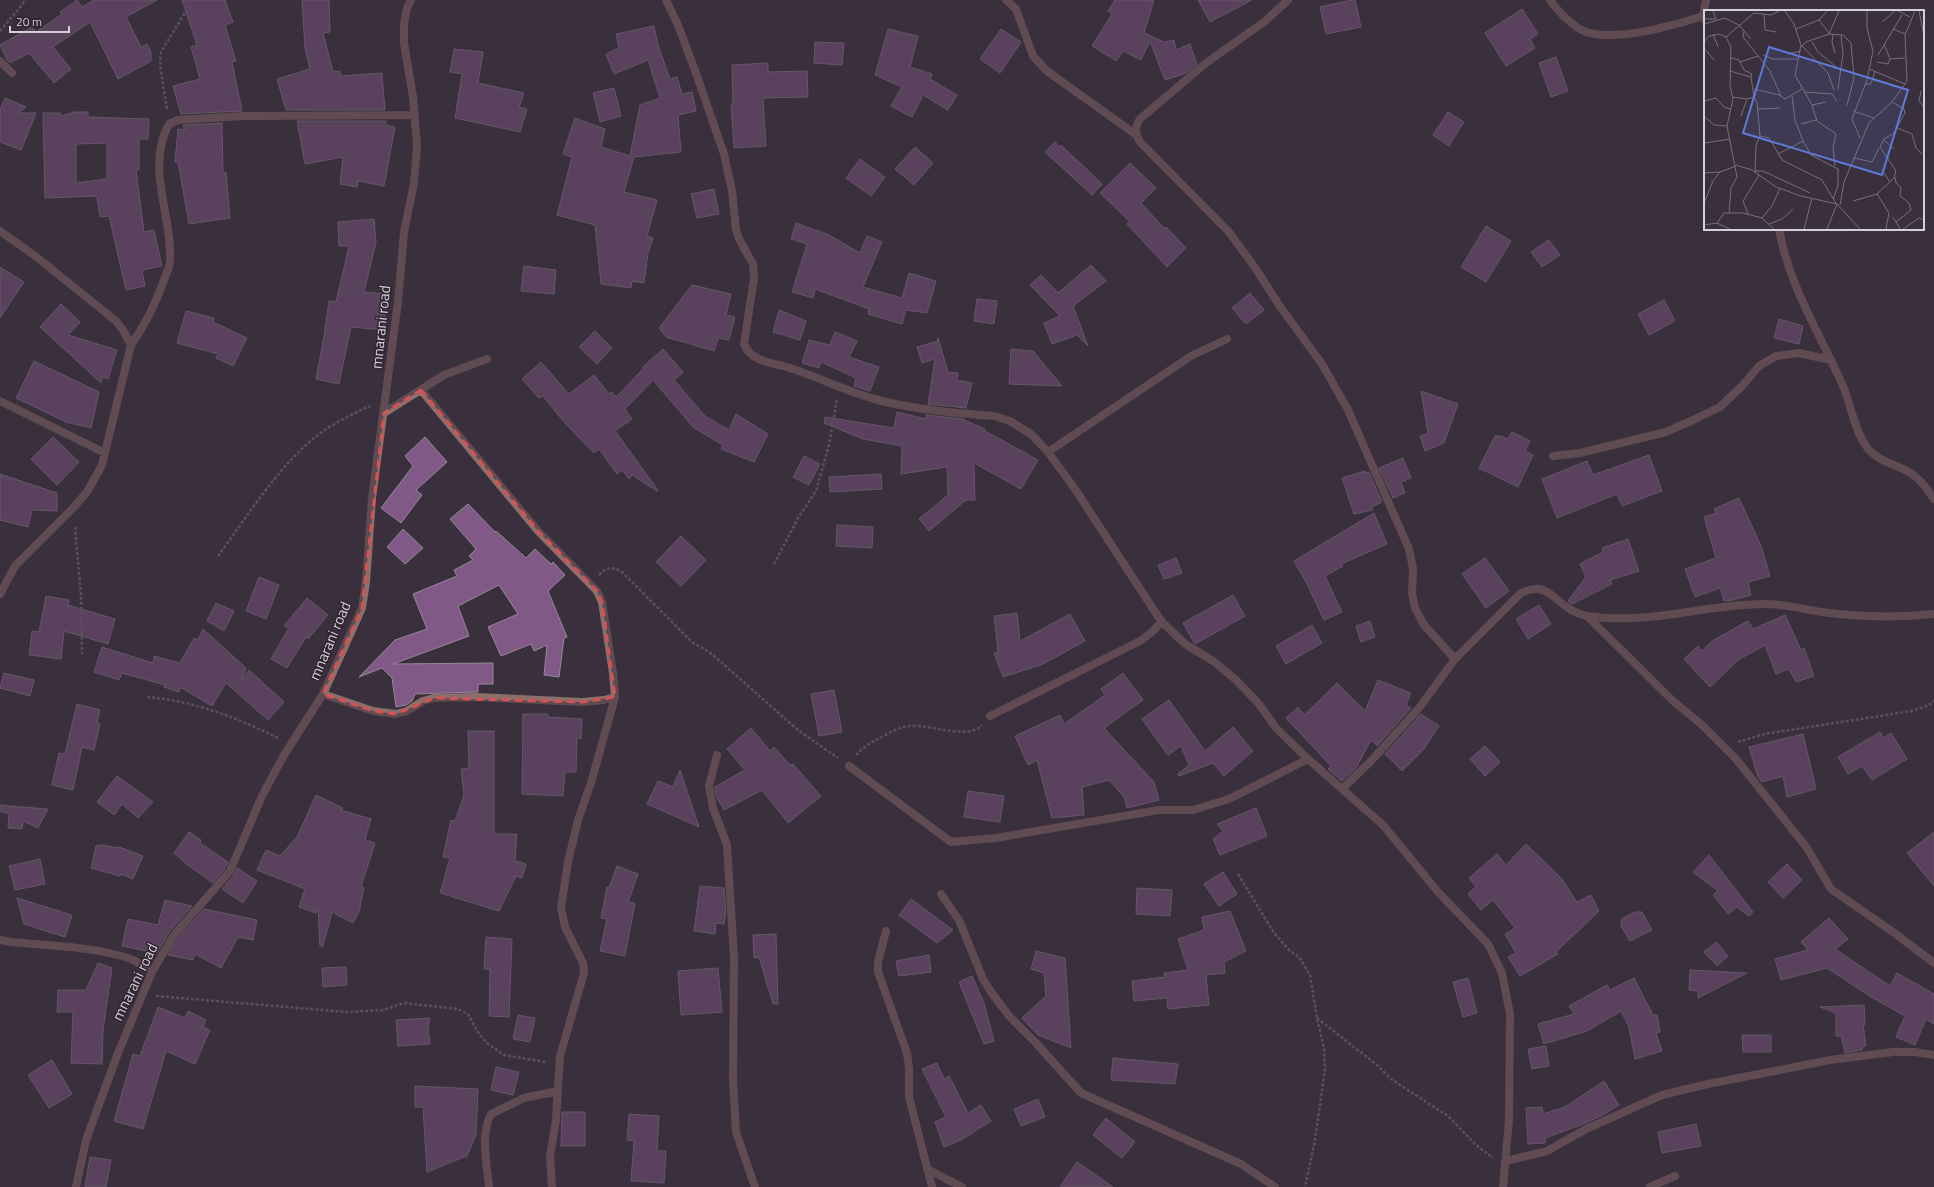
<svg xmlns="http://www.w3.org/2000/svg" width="1934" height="1187" font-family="'Titillium Web',sans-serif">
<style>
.building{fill:#815987;stroke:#958897;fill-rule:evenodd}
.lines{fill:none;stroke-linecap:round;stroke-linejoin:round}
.path{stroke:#817882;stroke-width:2.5;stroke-dasharray:3 2;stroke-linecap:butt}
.minor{stroke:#8c6e6a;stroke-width:8}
.marked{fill:none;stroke:#d65254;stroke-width:3;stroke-dasharray:8 5;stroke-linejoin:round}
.labels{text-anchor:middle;stroke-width:3;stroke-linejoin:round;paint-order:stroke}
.street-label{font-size:15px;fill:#d6cfd7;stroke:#302531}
.inset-road{fill:none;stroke:#786f7a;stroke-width:1}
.view{fill:#5e7bd8;fill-opacity:0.15;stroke:#5e7bd8;stroke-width:2}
.inset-edge{fill:none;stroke:#d6cfd7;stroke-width:2}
</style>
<rect width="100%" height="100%" fill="#3a2f3c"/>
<path class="building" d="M77 0 82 7 94 0H157L126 17 141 47 147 44 151 52V61L118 79 90 22 53 47 71 69 54 83 29 53 10 63 8 61 0 45 32 27 36 32 62 14 60 12Z
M182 0H225L233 22 225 25 236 61 232 62 242 111 181 114 173 86 200 79 191 47 197 45Z
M302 0H329L330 32 323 33 333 72 340 71 341 76 382 73 385 110H286L277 79 310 69 305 48Z
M1115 0H1154L1144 33 1164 42 1174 40 1176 50 1190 44 1197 64 1186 73 1165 80 1150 41 1141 60 1123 51 1116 61 1092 46 1112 14 1108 11Z
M1198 0H1252L1210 22Z
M1351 0H1355L1361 27 1326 34 1320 7Z
M1522 9 1538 34 1530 39 1535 48 1506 66 1485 33Z
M654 26 658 45 670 79 677 77 682 94 692 92 696 111 678 115 681 152 634 157 624 192 657 200 647 236 653 238 648 253 644 283 632 281 631 288 601 284 595 225 557 215 572 157 563 154 575 118 605 129 601 147 630 156 640 105 660 98 648 60 614 74 606 54 619 48 616 34Z
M888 29 918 36 910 67 932 74 930 79 957 95 948 110 923 95 912 117 891 106 902 87 875 75Z
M1001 29 1021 42 1000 73 980 59Z
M815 42 844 43 842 65 814 63Z
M454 49 483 52 478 83 524 93 519 107 527 109 520 132 455 118 462 74 450 72Z
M1556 57 1568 91 1551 97 1539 63Z
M768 63V72L807 71 808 97 763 98 766 146 734 148 731 104H733L732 65Z
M614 88 621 116 600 122 593 93Z
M5 98 26 107 18 113H36L21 150 0 142V110Z
M74 112H88V117L149 119 148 139H139V170H136L144 232 154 230 162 266 142 270 145 286 126 290 109 216 100 217 97 196 45 198 43 113H60L62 116ZM107 143V179L76 183V144Z
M1448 112 1464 122 1449 146 1433 135Z
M297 121H386V125L395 127 384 186 358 181 357 187 340 184 343 157 305 164Z
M222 123 223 173 226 172 230 218 189 224 178 162H175L178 129 185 130 183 125Z
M1055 142 1060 147 1061 145 1102 184 1092 195 1045 152Z
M915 147 933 163 914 185 895 169Z
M860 159 885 177 871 196 846 178Z
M1130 163 1156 188 1141 203 1164 228 1166 227 1186 248 1167 267 1127 224 1129 221 1100 193Z
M714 189 719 214 697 218 691 194Z
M374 219 376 242 364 292 387 294 384 330 351 327 339 384 316 379 324 336 329 301 336 302 349 246H339L338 222Z
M796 223 829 235 860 253 867 236 882 242 863 287 902 298 909 273 936 281 927 313 906 310 902 324 868 314 869 309 815 289 813 298 792 292 807 244 791 239Z
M1486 226 1511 241 1486 282 1461 267Z
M1549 240 1560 255 1542 267 1531 252Z
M1091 265 1106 281 1073 306 1088 346 1077 335 1052 344 1044 323 1060 316 1030 285 1041 275 1058 293Z
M524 266 556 270 554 294 521 291Z
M0 267 24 282 0 318Z
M692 285 731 294 726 315 735 317 729 340 718 338 714 351 666 337 659 328Z
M1250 293 1264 310 1246 324 1232 308Z
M977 299 997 301 994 324 974 321Z
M1664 300 1675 321 1649 335 1638 314Z
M61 304 80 322 68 335 117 350 108 379 103 377 101 383 40 327Z
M779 310 806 321 800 340 773 332Z
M186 311 214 318 213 322 247 338 233 366 216 358 218 354 177 343Z
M1779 319 1803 326 1799 344 1774 338Z
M595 331 612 348 597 364 579 347Z
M835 332 857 341 849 357 879 367 870 391 854 386 856 378 821 362 819 368 802 363 809 340 830 345Z
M938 338 948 372 958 373 957 380 972 383 966 408 928 404 935 359 922 363 917 347 938 341Z
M663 349 683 372 674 380 705 416 729 430 736 414 768 434 754 462 721 449 723 445 694 428 653 380 625 409 632 419 615 431 658 490 657 491 632 475 629 479 622 470 617 474 599 449 594 453 564 422 543 396 539 398 522 379 541 362 569 394 594 375 609 394 612 392 616 397 644 368 643 367Z
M1011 349 1033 351 1062 386 1009 384Z
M34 361 99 392 91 428 66 422 16 398Z
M1421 391 1458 404 1444 443 1425 451 1420 436 1428 433Z
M897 412 926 419V415L964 419V420L985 429V431L1038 460 1021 489 974 463 975 500H966L929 531 919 519 948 495 947 467 901 474 902 446 863 439 824 423 825 417 894 428Z
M1512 432 1530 441 1525 451 1533 455 1518 487 1479 468 1495 436H1501L1508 439Z
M53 437 79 462 57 485 31 459Z
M425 437 447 462 416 490 422 495 401 523 381 508 413 466 405 456Z
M1649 455 1662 491 1622 506 1617 494 1557 518 1542 479 1587 461 1593 475Z
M804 456 820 464 809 485 793 477Z
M1403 458 1411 478 1401 482 1405 493 1393 498 1379 468Z
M1365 471V473L1369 472 1382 502 1371 507 1373 510 1354 514 1342 478Z
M0 474 57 493V511L32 510 28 527 0 520Z
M881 474 882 489 830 492 829 477Z
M1739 498 1761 546 1770 576 1748 582 1751 595 1733 600 1724 601 1720 588 1695 597 1685 569 1716 558 1704 517 1716 513 1714 509Z
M468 504 495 532 496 531 526 558 535 549 551 564 553 562 565 575 548 591 567 637 564 638 559 677 544 675 547 645 534 651 531 644 501 656 488 627 518 614 499 585 458 606 469 636 393 664 493 663V684H478V692L415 694 412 701 406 705 396 707 392 678 382 668 359 677 395 640 427 629 413 594 457 576 454 570 473 560 469 556 476 549 450 519Z
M1374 513 1387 544 1341 564 1343 566 1325 576 1342 612 1324 620 1306 582 1294 561Z
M837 525 873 527 872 548 836 546Z
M403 529 423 548 405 564 387 547Z
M681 536 706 560 681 586 656 562Z
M1628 539 1639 571 1610 580 1612 584 1572 604 1568 601 1586 577 1580 564 1603 552 1602 548Z
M1176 558 1182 573 1164 579 1158 565Z
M1485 558 1509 591 1486 608 1462 574Z
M259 577 279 585 266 619 246 611Z
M1233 595 1245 616 1195 644 1183 623Z
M46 596 69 600 68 605 115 619 108 644 64 631 61 659 29 655 32 631 39 632Z
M307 598 328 615 308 639 306 637 287 668 271 659 289 628 284 626Z
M216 603 234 611 224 631 207 621Z
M1539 605 1551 624 1528 639 1516 619Z
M1017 613 1020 641 1070 614 1085 641 1043 664 1003 677 994 653 998 652 994 616Z
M1785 615 1801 650 1804 648 1814 676 1796 682 1789 669 1776 674 1765 645 1738 660 1710 687 1684 659 1698 646 1702 651 1712 641 1748 621 1753 629Z
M1370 621 1375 637 1361 642 1356 626Z
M1312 625 1322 643 1286 664 1276 646Z
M203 629 246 668 241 681 249 670 284 702 268 720 226 683 212 706 180 687 179 692 164 687 165 685 122 673 119 680 94 672 102 647 153 663 154 656 180 663 194 638 198 640Z
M4 673 34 680 30 696 0 688Z
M1123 673 1143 700 1104 728 1154 782 1159 800 1127 808 1124 797 1109 780 1082 787 1084 815 1052 818 1037 760 1028 765 1015 736 1060 715 1064 724 1105 695 1101 689Z
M1378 680 1411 693 1406 705 1411 708 1377 746 1371 740 1356 768 1342 781 1328 769 1331 766 1286 718 1298 707 1304 715 1337 683 1365 711Z
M834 690 842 732 819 736 811 694Z
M1169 700 1205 751 1233 727 1253 751 1224 776 1213 763 1179 776 1178 774 1189 765 1181 746 1168 755 1142 719Z
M77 704 100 710 97 723 100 724 94 750 82 747 73 790 52 785 59 753 65 754Z
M523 714H548V717L582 719 581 739 577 738 576 772H565L563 796 522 794Z
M1421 714 1439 726 1424 749 1402 771 1385 754Z
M751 728 770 751 774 747 790 765 793 764 821 796 788 823 762 790 724 810 716 796 715 787 745 770 727 749Z
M468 731H494V834H517L515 861 526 864 522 878 516 876 499 911 440 893 450 858 443 857 451 820 455 821 464 795 461 769 469 768Z
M1880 732 1883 738 1891 733 1907 759 1872 780 1862 766 1848 774 1838 757Z
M1803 734 1816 789 1787 797 1783 776 1762 782 1758 777 1749 747Z
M1485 746 1500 762 1485 776 1470 759Z
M680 770 699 827 647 804 658 781 673 787Z
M117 776 153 802 138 818 122 804 114 815 97 802Z
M968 791 1004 796 1000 822 964 817Z
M316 795 343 808 341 810 371 819 365 840 375 843 361 887 364 888 359 912 353 923 332 912 323 946H320L318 908 316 913 299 907 305 889 257 870 266 850 280 856 297 837Z
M0 805 9 806 48 809 38 828 23 821 22 829 8 828 9 814 0 811Z
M1256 808 1267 836 1220 855 1213 839 1223 831 1217 824Z
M189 832 201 840 200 843 228 862 225 868 213 883 189 866 174 853Z
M1934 832V886L1907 853Z
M1526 844 1562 879 1577 902 1591 895 1599 911 1556 952 1558 954 1520 976 1508 957 1516 953 1505 934 1515 928 1493 900 1481 910 1468 894 1476 887 1469 878 1497 854 1506 865Z
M102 845 118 848 119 847 143 856 133 879 121 874 120 876 91 868 96 846Z
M1709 855 1753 912 1749 916 1737 907 1728 914 1713 895 1718 891 1693 872Z
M40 859 45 884 15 890 9 866Z
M1787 864 1802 880 1783 898 1768 882Z
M617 866 638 874 628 902 635 903 625 956 600 951 607 919 601 918 607 887 609 888Z
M237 868 257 881 243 903 222 889 234 875Z
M1223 872 1237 894 1219 906 1204 884Z
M700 886 724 888 726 911 724 924 716 923 715 934 694 931Z
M1137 888 1172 890 1170 916 1136 914Z
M17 898 72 915 65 937 24 924Z
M911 899 953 930 937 943 899 915Z
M165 900 192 906 170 931 157 953 122 946 128 919 158 925Z
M204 909 257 920 253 940 238 937 221 968 195 954 193 960 168 955 178 938Z
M1230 911 1246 951 1224 962 1225 973 1206 975 1209 1005 1168 1009 1167 998 1134 1001 1132 981 1165 977 1164 973 1188 970 1178 939 1204 930 1202 917Z
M1635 912H1642L1652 930 1630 941 1621 926V919Z
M1829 918 1848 939 1835 949 1890 986 1897 973 1934 994V1024L1926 1019 1915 1045 1896 1037 1905 1016 1871 997 1827 968 1781 980 1775 959 1808 950 1801 942Z
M776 934 778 1004H773L759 957 754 958 753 935Z
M486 937 512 939 509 1017 489 1016 490 969H484Z
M1716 942 1728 956 1717 966 1704 952Z
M1036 951 1065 958 1071 1048 1038 1035 1022 1018 1046 996 1044 973 1031 969Z
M929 955 931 972 899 976 896 961Z
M98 963 112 968 103 1030 102 1064 71 1063 73 1012H57L58 990H86Z
M346 967 347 985 323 987 322 968Z
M718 968 722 1012 681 1015 678 971Z
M1690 970 1747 973 1698 998V991L1689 990Z
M972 976 984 1003 994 1041 984 1044 959 982Z
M1468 978 1477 1013 1463 1017 1453 982Z
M1634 978 1653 1015H1657L1660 1032 1656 1033 1662 1051 1635 1059 1629 1027 1621 1011 1587 1031 1544 1044 1538 1024 1574 1014 1569 1006 1607 985 1610 990Z
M1864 1005 1865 1025 1863 1024 1866 1046 1862 1047V1050L1845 1053 1841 1036H1836V1013L1820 1007Z
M158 1007 185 1018 188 1011 206 1020 203 1027 210 1030 195 1064 166 1051 143 1129 114 1121 133 1054 140 1056Z
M518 1015 535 1018 530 1042 513 1039Z
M430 1018 428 1027 430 1044 398 1046 396 1020Z
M1742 1035H1771V1052H1743Z
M1546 1046 1549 1066 1532 1069 1528 1049Z
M1113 1058 1178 1064 1175 1084 1111 1080Z
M52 1060 72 1094 49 1108 28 1075Z
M937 1063 944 1079 949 1076 968 1113 981 1105 991 1121 961 1140 944 1147 935 1122 946 1117 922 1069Z
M496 1067 519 1072 513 1095 491 1090Z
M1604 1081 1619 1105 1601 1116 1581 1125 1545 1138V1143L1528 1144 1526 1108 1542 1107 1543 1114 1565 1107Z
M415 1086 478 1089 476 1135 467 1156 427 1172 423 1107H415Z
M1038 1099 1045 1117 1021 1126 1014 1109Z
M562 1112H585V1146H561Z
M629 1114 659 1116 657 1151H666L664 1183 631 1181 634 1141 627 1140Z
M1106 1118 1135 1142 1122 1158 1093 1135Z
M1696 1124 1701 1146 1662 1153 1658 1132Z
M90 1157 111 1160 106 1187H85Z
M1077 1162 1113 1187H1060Z"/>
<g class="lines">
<path class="path" d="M0 31 26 0
M167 109 160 65 161 52 186 11
M75 527 81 595 82 654
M218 556C246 518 272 476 307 444 324 428 350 415 370 406
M774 564 798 518 816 491 829 445 837 399
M599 575C607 567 612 566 622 572L692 642 712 654 799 731 838 758
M147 697C194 701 238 718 280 739
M1738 742 1764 734 1912 711 1929 705 1934 701
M856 755C861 749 869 744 876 740 887 734 900 726 913 726 932 725 969 740 982 725
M1238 874 1274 933 1290 951 1299 957 1310 975 1317 1018 1324 1048 1325 1070 1315 1140 1305 1187
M156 996 346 1012 383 1010 404 1003 458 1009 468 1014 477 1031 487 1043 504 1055 546 1062
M1317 1018 1377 1065 1391 1079 1448 1116 1476 1145 1493 1158"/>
<path class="minor" d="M666 0 678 25 697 76 724 154 732 191 736 230 739 239 753 264 754 278 744 344C751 363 776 363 793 369 823 379 852 394 882 401 919 410 957 413 994 416L1010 421 1031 434 1048 452 1075 489 1161 621 1185 644 1213 661 1235 679 1259 704 1276 728 1308 759 1383 825 1438 892 1488 944 1502 973 1510 1014 1509 1120 1503 1187
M1006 0 1016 9 1033 56 1047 71 1135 134
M1288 0 1264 22 1206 63 1140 119C1134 128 1135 133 1140 142L1229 232 1256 269 1279 305 1322 364 1348 410 1409 549 1413 568 1412 593 1415 608 1424 625 1455 659
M1550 0C1557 10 1568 21 1578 28 1604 46 1675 25 1703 16
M1705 20 1703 16 1706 0
M0 61 12 73
M1779 229C1789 286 1820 334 1843 386 1851 405 1854 429 1866 446 1877 462 1897 464 1912 474 1922 481 1927 489 1934 499
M0 231 34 255 116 321 123 330 131 345 102 465 87 492 73 508 15 566 0 594
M131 345C145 325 155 305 163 283 165 276 169 269 170 262 173 217 145 167 169 124L178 120 243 116 415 115
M421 390 538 531 597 591 602 602 613 673 615 697 591 783 578 820 568 862 561 908 565 927 583 963 584 973 560 1056 556 1120 550 1157 552 1187
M0 401 105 453
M384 413 444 375 487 359
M1048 452 1191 356 1227 339
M1553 456 1580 453 1666 432 1693 420 1720 407 1743 385 1759 366 1776 356 1799 353 1831 360
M1588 617 1673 701 1701 724 1736 759 1807 848 1831 889 1893 932 1934 963
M323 694 373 711 396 714 407 711 423 701 434 698 476 697 582 702 604 700 615 697
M990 716 1142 640 1153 631 1162 621
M717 755 709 786 713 808 727 845 734 957 733 1081 736 1132 755 1187
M849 766 951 842 996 838 1159 810H1193L1229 799 1308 759
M1343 788 1371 761 1419 708 1455 659 1520 594C1545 579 1553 600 1573 611 1584 617 1595 617 1608 618 1661 621 1712 604 1765 604 1784 604 1803 609 1822 612 1860 617 1896 618 1934 614
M941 894 959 920 983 979 991 992 1009 1016 1036 1043 1081 1093 1241 1164 1275 1187
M886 931 878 962V972L907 1053 909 1069V1097L932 1187
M0 940 11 942C51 946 93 946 131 959 138 962 146 968 152 972
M1506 1161 1547 1151 1586 1129 1662 1095 1708 1084 1830 1060 1893 1052H1915L1934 1055
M927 1169 962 1187
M76 1187 86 1140 118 1053 152 972 174 935 230 871 262 796 284 755 323 694 362 608 366 582 372 498 398 302 404 232 414 183 417 146 413 97 404 43V24L407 8 411 0
M489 1187C487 1164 480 1135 491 1114L524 1098 558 1091
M1650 1187 1675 1176"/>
</g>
<path d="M0 0H1934V1187H0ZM421 390 538 531 597 591 602 602 615 697 582 702 434 698 396 714 373 711 323 694 362 608 384 413Z" fill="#3a2f3c" fill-opacity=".55" fill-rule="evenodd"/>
<path class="marked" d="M421 390 538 531 597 591 602 602 615 697 582 702 434 698 396 714 373 711 323 694 362 608 384 413Z"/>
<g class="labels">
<g class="street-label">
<text transform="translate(381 327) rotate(-84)" y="5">mnarani road</text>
<text transform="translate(330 641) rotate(-67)" y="5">mnarani road</text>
<text transform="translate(135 982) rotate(-64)" y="5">mnarani road</text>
</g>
</g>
<g transform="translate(1704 10)">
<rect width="220" height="220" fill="#3a2f3c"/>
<path class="inset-road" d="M81 1 90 14 97 35 91 65 108 95 113 111 132 124 129 138 131 156M194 1 206 7M215 1 220 26M60 4 61 20 72 22M0 9H12L9 1M115 10 125 23M178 12 191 1M0 14 21 8 35 15 47 29M92 19 115 10 123 1M189 19 201 24M40 21 39 27 66 61 77 86M9 24 14 37M125 24 139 25 147 33 150 68 143 95M129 25 128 32 131 43M22 27 50 3 67 5 75 1M0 32 5 26 15 24 22 27 27 37 26 76 29 89 23 116 33 167 27 178 25 203M108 32 114 42 136 60M180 34 186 49M97 35 124 63 130 80M98 36 102 32 125 24 135 1M0 38 10 50M83 44 97 41M59 45 69 49H95M174 45 198 5M27 48 35 50 40 60 48 64 47 67M36 52 54 46M173 52 184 54 186 49 201 48M165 59 201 74M26 61 47 67 50 87 53 92 56 126 52 135 51 162M161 74H167L171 61M50 79 75 85 81 89 98 79M134 79 139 44 137 25M217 81 215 91 220 97M100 82 128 84 133 91M28 87 43 89M0 91 12 88 20 97 26 99M108 95 122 92M54 99 76 98M149 101 170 108M0 106 10 115 23 116M37 106 43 89 50 87M97 114 112 110M193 118 208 124 212 138 218 144M56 126 65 128 78 150 118 170 131 192 156 219M156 128 148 109 163 70 169 41 163 18V1M180 130 190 139M99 131 107 145 134 159V176L129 189M0 133 26 129M74 144 99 131 91 110 88 86M150 148 168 152 175 138M32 155 48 160 72 177 97 186 133 194 123 219M178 160 186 172M51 161H59L106 183M0 163 16 162 32 156M191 167 192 173 197 177 196 186 205 193 207 200 192 212M149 191 173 184M0 193 9 171 16 162M136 195 140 172 165 113 188 92 203 71 201 25 211 1M44 204 39 191 55 165M189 207 196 219M58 208 68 196 76 178M13 213 26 219M65 214 78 209 89 199M0 215 13 213 20 203H39L58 208 70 219M100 219 108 188M182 219 185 203 173 184 190 168 192 161 176 137 180 129 190 123 201 103 200 99 188 92M199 219 215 208 220 210"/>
<path class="view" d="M65 37 204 80 178 165 39 123Z"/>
<rect width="220" height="220" class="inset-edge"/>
</g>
<path d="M10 26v6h59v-6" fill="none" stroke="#d6cfd7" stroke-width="2"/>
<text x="16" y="26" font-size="12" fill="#d6cfd7" stroke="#302531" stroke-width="3" paint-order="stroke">20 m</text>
</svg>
